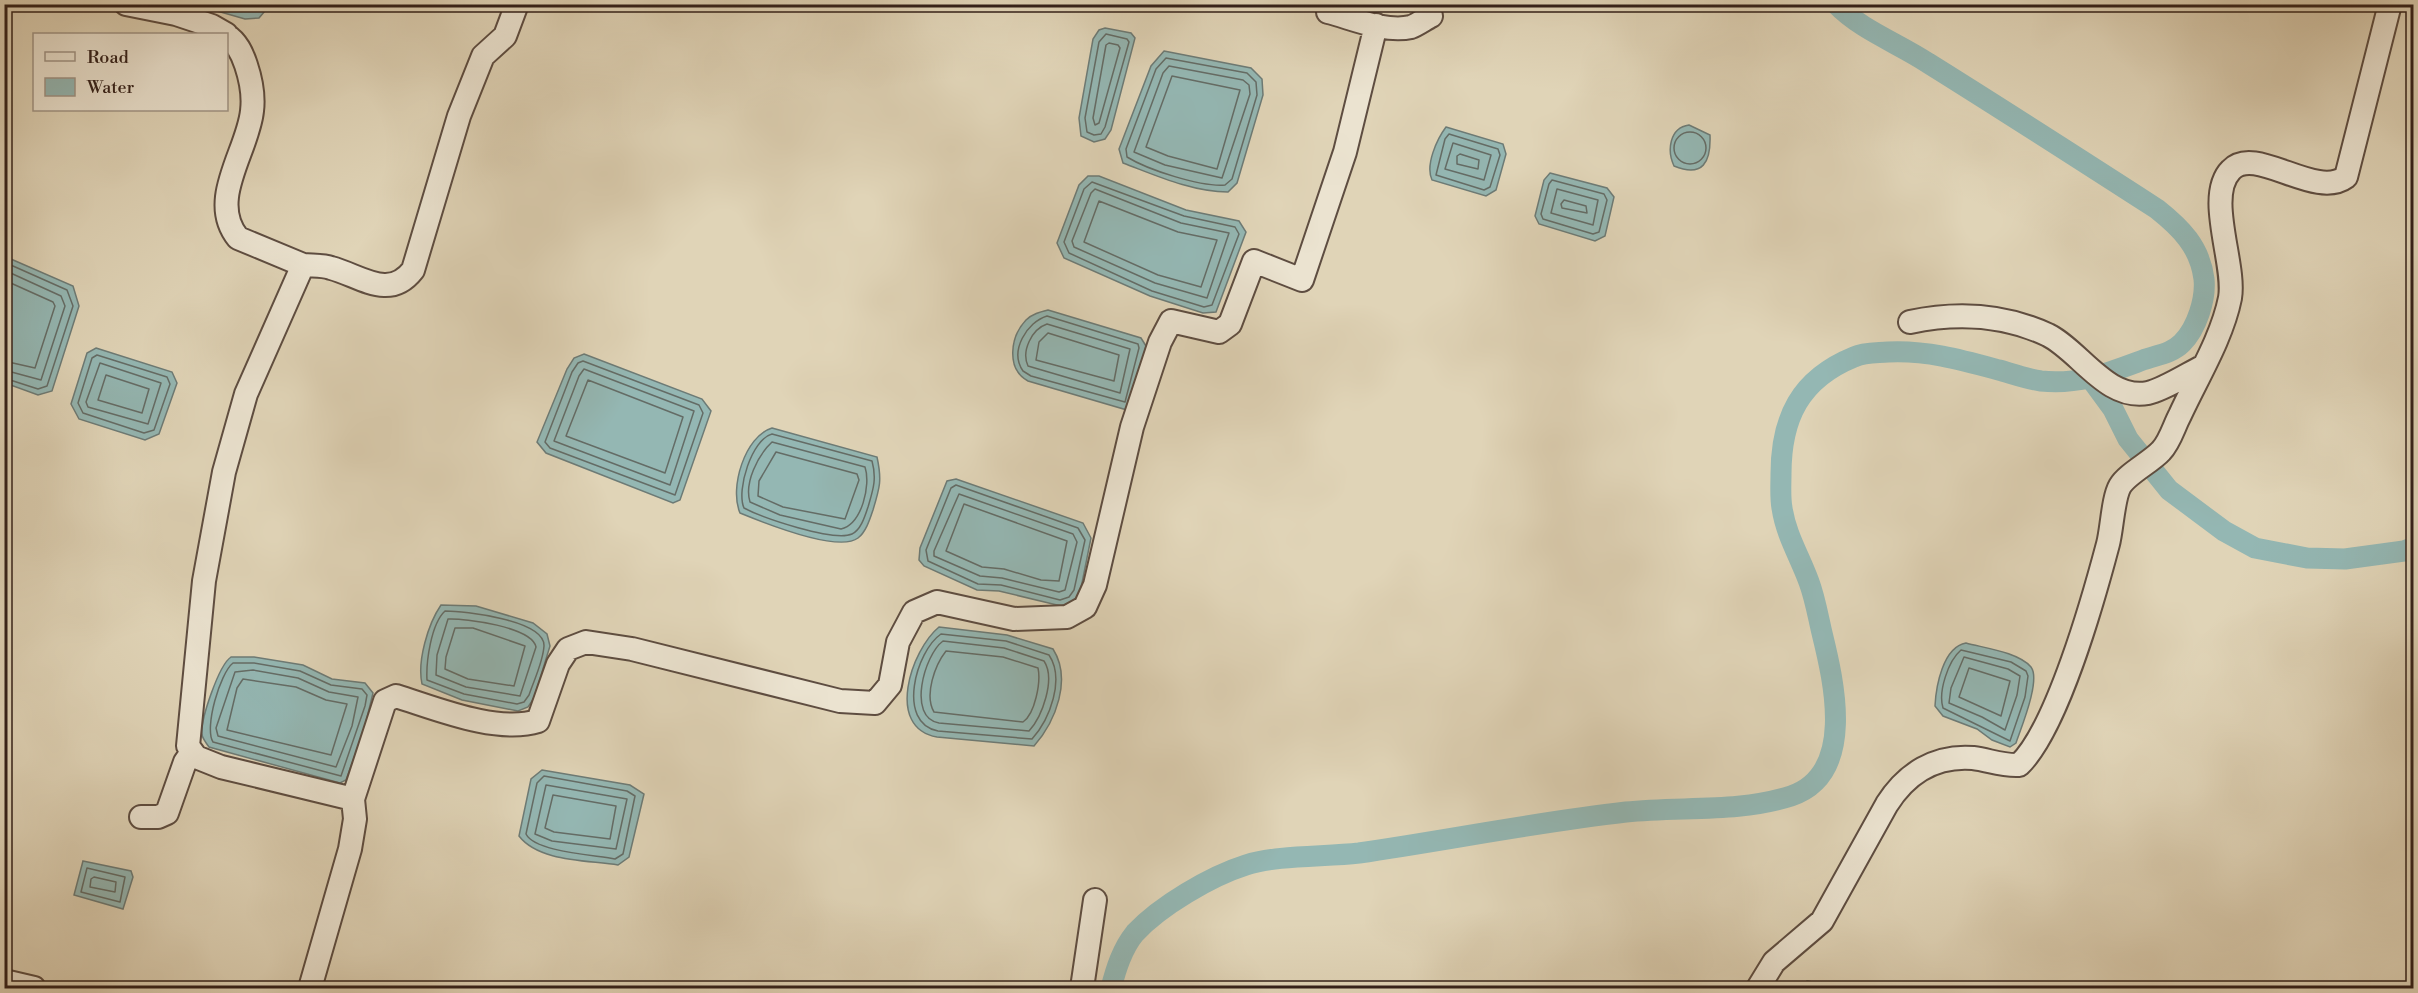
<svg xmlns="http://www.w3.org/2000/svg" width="2418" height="993" font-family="'Libre Bodoni',serif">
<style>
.water{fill:#94b7b3;stroke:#6d7b76;stroke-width:1.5}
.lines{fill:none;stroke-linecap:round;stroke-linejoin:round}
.shore{stroke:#646c66;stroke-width:1.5}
.canal{stroke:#94b7b3;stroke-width:21}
.minor-casing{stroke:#5e4d41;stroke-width:26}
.minor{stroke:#ebe3d0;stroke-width:22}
</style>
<rect width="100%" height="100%" fill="#e0d4b7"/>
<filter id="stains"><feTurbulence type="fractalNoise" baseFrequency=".00333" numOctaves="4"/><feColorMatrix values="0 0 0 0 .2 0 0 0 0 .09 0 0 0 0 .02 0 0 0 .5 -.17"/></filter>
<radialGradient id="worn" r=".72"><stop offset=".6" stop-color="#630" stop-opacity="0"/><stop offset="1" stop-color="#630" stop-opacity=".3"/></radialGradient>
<path class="water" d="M196 5H270L259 18 245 19Z
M1105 28 1131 33 1135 38 1111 130 1105 139 1094 142 1081 136 1079 118 1093 39 1099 30Z
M1164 51 1251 68 1262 79 1263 95 1237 183 1228 192C1192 192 1155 175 1123 163L1119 149 1151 66Z
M1689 125 1710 135C1711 162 1703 178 1674 166 1667 151 1669 128 1689 125Z
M1446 127 1503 144 1506 154 1496 190 1486 196 1432 180C1425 165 1437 139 1446 127Z
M1550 173 1607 188 1614 197 1605 236 1595 241 1539 224 1535 216 1544 180Z
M1088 176H1099L1186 210 1239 221 1246 232 1216 312 1203 313 1150 296 1064 258 1057 243 1079 185Z
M4 256 73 286 79 306 52 391 38 395 5 383Z
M1048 310 1141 338 1146 346 1140 377 1127 410 1028 381C1006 369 1010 337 1026 320 1032 314 1040 312 1048 310Z
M96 348 172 372 177 383 159 434 145 440 79 419 71 404 87 353Z
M584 354 702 399 711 411 680 500 673 503 546 453 537 442 567 369 574 358Z
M772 428 877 457C882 480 880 487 873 510 870 519 866 532 858 538 838 553 762 522 740 513 729 488 745 436 772 428Z
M956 479 1083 523 1091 538 1080 593 1073 602 1061 606 999 591 977 590 924 566 919 560 920 548 947 481Z
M441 605 476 606 533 623 547 634 550 646 534 698 528 707 518 711 462 700 422 684C417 661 428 624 441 605Z
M939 627 1007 635 1053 649C1072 679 1056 721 1034 746L937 737C885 728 911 650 939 627Z
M1966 643C1984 648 2018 652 2031 667 2041 680 2021 728 2016 743L2010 747 1992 740 1977 729 1943 716 1935 706C1936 686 1943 647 1966 643Z
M231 657H254L303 665 332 679 365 683 373 693 364 730 346 780 340 783 209 747C206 743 203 739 202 735 200 720 219 665 231 657Z
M542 770 630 785 644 794 629 857 618 865C588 860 539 862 519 836L531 779Z
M83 861 131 871 133 877 123 909 74 895Z
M1807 981 1849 988H1799Z"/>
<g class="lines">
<path class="shore" d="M1106 34 1127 39 1129 42 1105 127 1101 134 1094 135 1087 132 1085 118 1099 42Z
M1109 43 1118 45 1120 48 1099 123 1095 125 1093 118 1106 45Z
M1166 58 1247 73 1256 82 1257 95 1232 179 1225 185C1201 187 1148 170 1127 157L1126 149 1156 69Z
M1169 66 1243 80 1249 85 1250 94 1222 178 1165 165 1134 152 1163 73Z
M1172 76 1240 90 1217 169 1168 156 1146 147Z
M1674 148a16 16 0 1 1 32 0a16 16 0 1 1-32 0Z
M1449 134 1498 149 1500 155 1490 187 1484 190 1436 175 1445 139Z
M1453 143 1491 155 1484 180 1445 169Z
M1460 154 1479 160 1478 169 1457 164V156Z
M1552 180 1604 194 1607 200 1599 232 1593 234 1543 219 1541 214 1549 184Z
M1092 182 1184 216 1235 227 1239 234 1212 305 1204 307 1152 291 1069 253 1064 242 1084 189Z
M1095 189 1181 223 1229 233 1207 298 1155 283 1074 247 1072 241 1091 193Z
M1557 189 1598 200 1593 225 1551 213Z
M1564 200 1586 206 1587 213 1562 208 1561 204Z
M1099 201 1178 232 1217 240 1201 287 1158 275 1084 242Z
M4 262 67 290 73 306 47 386 38 389 4 378
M4 270 61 296 65 306 41 380 4 370
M4 280 53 302 55 306 35 368 4 361
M1047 316 1138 344 1139 348 1125 402 1031 376 1023 371C1009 351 1027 322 1047 316Z
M1047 324 1130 349 1120 393 1028 366C1021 351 1032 329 1047 324Z
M1048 333 1119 355 1114 381 1036 360 1039 342Z
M97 355 167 377 170 384 154 430 144 433 83 413 78 403 92 358Z
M583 361 699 405 703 413 675 495 550 448 545 442 572 372 578 363Z
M100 363 161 383 148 424 88 407 86 402Z
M584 369 694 411 670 485 554 441 579 376Z
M106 375 149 389 142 413 98 400Z
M588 380 683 417 665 473 566 436Z
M772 434 872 461C877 479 873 490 868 507 865 516 861 530 852 534 833 542 763 518 744 508 736 490 752 439 772 434Z
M772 442 865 467C871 485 862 524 841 529L780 515 750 502C744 483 758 455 772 442Z
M776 452 857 474 859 480 845 519 783 507 758 496 759 481Z
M956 485 1078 528 1085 540 1074 590 1069 597 1060 600 1001 585 978 584 928 561 926 550 951 488Z
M959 494 1073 534 1077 542 1065 590 1059 592 1002 578 980 576 934 556V551Z
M964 504 1067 541 1059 581 1041 580 1004 569 982 567 946 551Z
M445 611C464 611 545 620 544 646 543 662 534 680 529 695L524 702 517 704 464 694 427 680C426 662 431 624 445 611Z
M448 619C465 618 532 627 536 647L520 696 466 687 436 675 437 655Z
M455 628H473L525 646 514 686 468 679 445 669 446 657Z
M941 634 1006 641 1049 655C1065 679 1050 719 1032 739L938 731C896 723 916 651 941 634Z
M943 641 1004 648 1044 661C1056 679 1042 717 1029 731L939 723C907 718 924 655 943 641Z
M1961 650 2011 662 2026 671 2028 676 2025 697 2010 741 1943 708C1938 692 1948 661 1961 650Z
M946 651 1003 657 1038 668C1041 682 1035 714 1023 722L934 712C924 695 935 665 946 651Z
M1964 657 2008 669 2020 676 2017 695 2005 730 1982 717 1949 703 1951 688Z
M233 663H254L300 671 331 685 362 689 367 695 365 706 341 776 213 742C204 728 220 673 233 663Z
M1969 668 2010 681 2001 716 1959 697Z
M253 670 298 678 329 692 358 697 352 726 336 767 218 736 216 728 235 672Z
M243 679 296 687 326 700 347 704 331 755 227 730 237 688Z
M544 776 627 791 635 796 623 854 615 859C595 855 535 852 526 834L537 783Z
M546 785 627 799 616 849 552 841 535 834Z
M553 795 616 806 610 839 554 832 545 828Z
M87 868 125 877 120 902 81 892Z
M94 877 116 882 115 892 90 887 91 879Z"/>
<path class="canal" d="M2091 379 2113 409 2128 439 2169 490 2224 531 2255 548 2307 558 2345 559 2404 551 2414 547
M1111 988C1116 969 1122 949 1135 933 1160 906 1211 876 1246 865 1277 855 1324 857 1359 853 1448 840 1537 822 1626 812 1680 806 1738 813 1791 796 1856 774 1834 682 1822 633 1818 616 1815 598 1809 582 1800 557 1786 535 1782 508 1780 497 1781 485 1781 474 1781 418 1800 379 1854 357 1864 352 1877 353 1888 352 1927 350 1962 360 1999 370 2013 374 2027 379 2041 381 2079 385 2108 373 2143 360 2156 355 2171 354 2182 343 2197 328 2206 299 2204 279 2200 247 2181 228 2157 209 2081 160 2005 111 1928 63 1898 43 1861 30 1836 4"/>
<defs>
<path id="minor" d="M126 4 176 14 212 26 226 34
M1328 12C1352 18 1385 33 1411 27 1417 25 1425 19 1431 16
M226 35C237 42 242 53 246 65 251 80 254 95 252 111 248 151 207 200 238 238L303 265
M1910 322C1957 312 2003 314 2048 335 2080 351 2107 401 2148 393 2163 390 2188 374 2202 367
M353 799 221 767 196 757 188 746 204 581 224 472 246 394 303 265C312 266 323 265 331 268 361 276 389 301 413 270L459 116 483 56 505 36 517 4
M141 817H158L167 813 185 762 192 752
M4 981 34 988
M310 988 350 849 355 819 353 799 385 701 396 696C435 708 497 734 538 721L558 664 568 649 586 642 632 649 840 701 875 703 890 685 898 642 914 612 937 602 1014 619 1067 617 1085 607 1095 585 1132 427 1160 342 1171 321 1219 332 1230 324 1254 261 1302 280 1345 152 1376 25
M1082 988 1095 900
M1758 988 1774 962 1822 921 1887 804C1906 774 1935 755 1973 758 1989 760 2002 766 2019 765 2057 729 2094 597 2108 544 2112 529 2113 498 2120 486 2127 474 2151 462 2161 451 2170 442 2174 426 2180 415 2197 378 2222 338 2230 298 2236 264 2205 196 2231 170 2255 144 2315 200 2346 177L2390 4"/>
</defs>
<use href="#minor" class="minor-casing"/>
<use href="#minor" class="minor"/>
</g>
<rect width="2418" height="993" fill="none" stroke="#e0d4b7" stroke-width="24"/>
<rect x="6" y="6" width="2406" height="981" fill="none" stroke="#33201a" stroke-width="3"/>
<rect x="12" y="12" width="2394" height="969" fill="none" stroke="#33201a" stroke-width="1.5"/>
<rect x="33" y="33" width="195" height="78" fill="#ebe3d0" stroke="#a19587" stroke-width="1.5"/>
<rect x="45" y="52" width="30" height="9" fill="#ebe3d0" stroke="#a19587" stroke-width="1.5"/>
<text x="87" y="63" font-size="18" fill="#33201a">Road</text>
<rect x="45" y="78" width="30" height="18" fill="#94b7b3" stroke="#a19587" stroke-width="1.5"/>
<text x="87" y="93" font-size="18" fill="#33201a">Water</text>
<rect width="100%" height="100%" filter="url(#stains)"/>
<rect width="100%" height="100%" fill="url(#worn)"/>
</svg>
